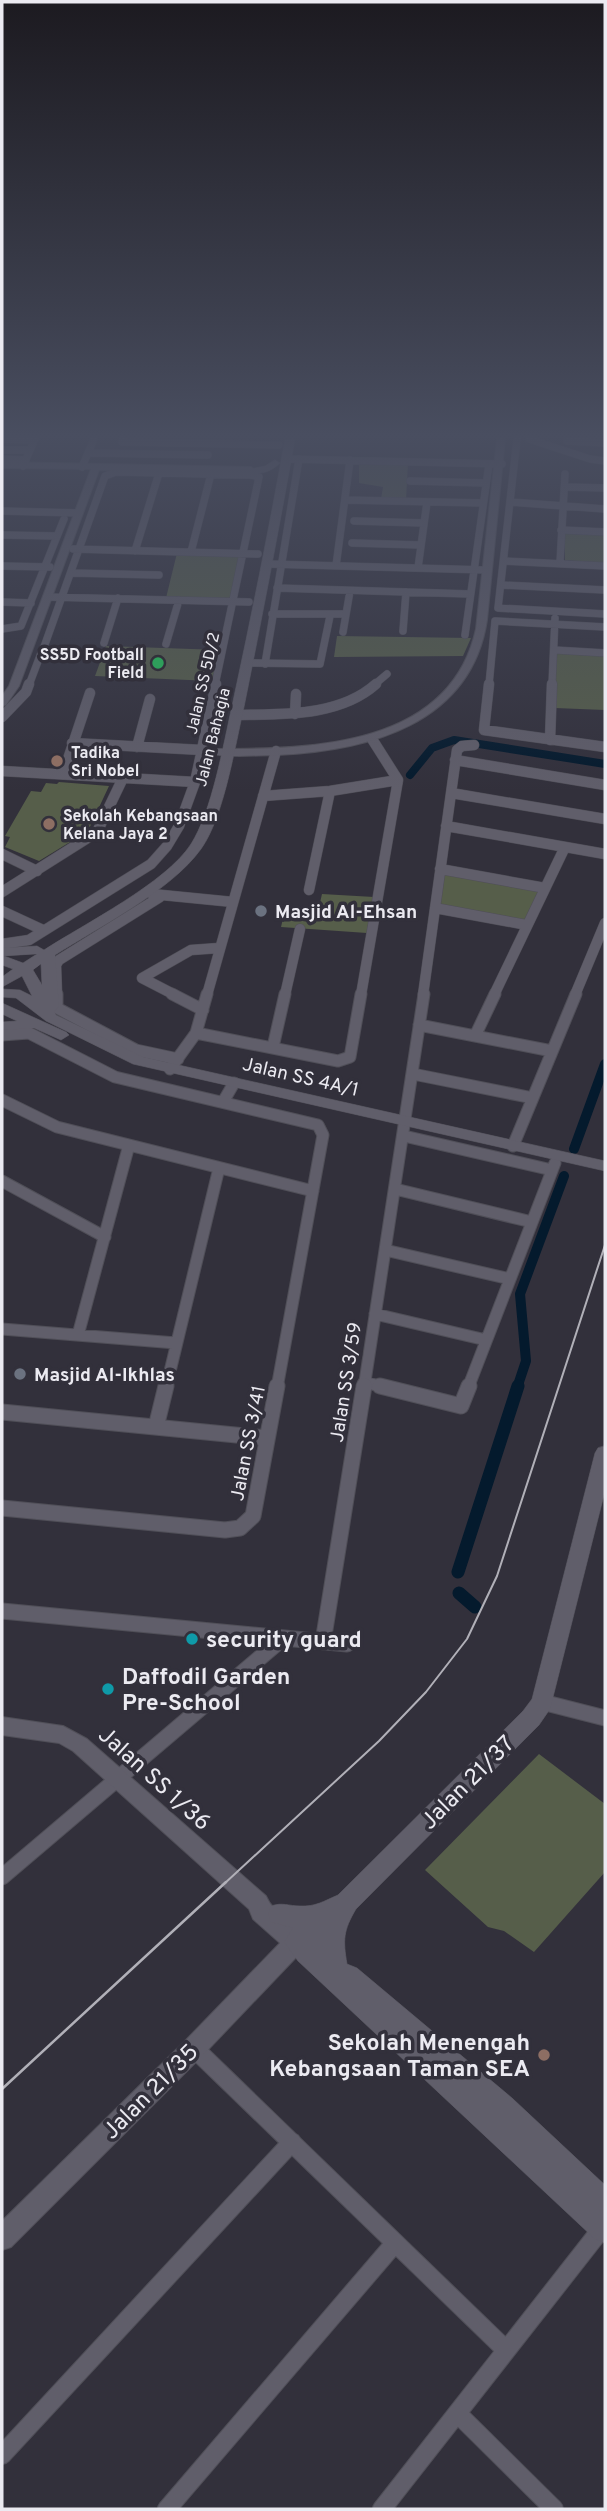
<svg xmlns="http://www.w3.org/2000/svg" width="607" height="2511" font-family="Overpass,sans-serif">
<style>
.green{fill:#565e4a}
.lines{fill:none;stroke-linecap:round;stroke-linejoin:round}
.canal-far2{stroke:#041a2d;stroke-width:8}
.canal-far1{stroke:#041a2d;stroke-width:10}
.canal{stroke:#041a2d;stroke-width:13}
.minor-far4-casing{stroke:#504f58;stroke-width:8}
.minor-far3-casing{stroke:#504f58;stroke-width:11}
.minor-far2-casing{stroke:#504f58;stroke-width:13}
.minor-far1-casing{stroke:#504f58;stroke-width:17}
.minor-casing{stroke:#504f58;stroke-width:20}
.tertiary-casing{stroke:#504f58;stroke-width:2}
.secondary-casing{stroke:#504f58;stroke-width:1}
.minor-far4{stroke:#605e6a;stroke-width:7}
.minor-far3{stroke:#605e6a;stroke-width:10}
.minor-far2{stroke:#605e6a;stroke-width:11}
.minor-far1{stroke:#605e6a;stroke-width:15}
.minor{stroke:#605e6a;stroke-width:18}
.tertiary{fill:#605e6a;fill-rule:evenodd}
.secondary{fill:#605e6a;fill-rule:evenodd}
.tram-far1{stroke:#b1b0b8;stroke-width:2}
.tram{stroke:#b1b0b8;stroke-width:2.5}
.leisure-dot{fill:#2e9e5b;stroke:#32303b;stroke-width:2.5}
.education-dot{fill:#8d6e63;stroke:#32303b;stroke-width:2.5}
.worship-dot{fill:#6b7280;stroke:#32303b;stroke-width:2.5}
.culture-dot{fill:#0f9aa8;stroke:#32303b;stroke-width:2.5}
.labels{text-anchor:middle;stroke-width:7;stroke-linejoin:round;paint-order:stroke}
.far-poi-label{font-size:16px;font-weight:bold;fill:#ebeaf1;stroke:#32303b;text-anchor:start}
.far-street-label{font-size:16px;fill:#ebeaf1;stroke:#32303b}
.poi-label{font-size:19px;font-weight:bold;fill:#ebeaf1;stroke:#32303b;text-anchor:start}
.street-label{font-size:19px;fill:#ebeaf1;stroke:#32303b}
.near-poi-label{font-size:23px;font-weight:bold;fill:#ebeaf1;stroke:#32303b;text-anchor:start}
.near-street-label{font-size:23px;fill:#ebeaf1;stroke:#32303b}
</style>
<rect width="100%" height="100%" fill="#32303b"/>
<path class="green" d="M359 462 408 463 406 500 381 499 383 487 359 483Z
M565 531 605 533V564L565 560Z
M177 553 242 555 233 599 166 598Z
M337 636 471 638 463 656 334 657Z
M106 646 220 650 212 681 95 676Z
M556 653 605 656V710L555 708Z
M59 782 109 786 88 831 39 861 5 847 10 837 5 836 31 791 41 792 46 783 57 784Z
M443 871 541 888 527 923 439 906Z
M322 894 374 897 367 933 281 927 285 910 318 911Z
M539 1754 605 1804V1872L534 1952 504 1931 488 1927 425 1870Z"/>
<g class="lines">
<path class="canal-far2" d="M410 775 432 748 454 740 605 764"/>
<path class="canal-far1" d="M574 1149 605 1064
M517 1388 526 1361 520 1294 564 1176"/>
<path class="canal" d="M458 1572 518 1386
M459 1593 475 1607"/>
<defs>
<path id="minor-far4" d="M3 439 34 440
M123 439 122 442 279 445
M517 439 498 608 605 614
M529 439 590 459 605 461
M567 441 605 443
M2 450H30
M88 453 208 455
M2 459 26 460
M286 459 502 464
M23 466 35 439
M82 467 94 439
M410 481 486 483
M566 487 605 488
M345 500 483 503
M510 502 605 509
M2 511 79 513
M354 521 424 523
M561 530 605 532
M3 535 57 536
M352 543 421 545
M73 549 258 554
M135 551 159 473
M191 552 211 474
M504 561 605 566
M560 563 565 474
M268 564 487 570
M2 566 50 567
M336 566 350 460
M418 568 427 502
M71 573 159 575
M501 585 605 590
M277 588 470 594
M47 597 249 602
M2 602 31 603
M272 614H346
M2 629 21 626 64 519
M403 631 406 592
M343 632 350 591
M465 635 489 464
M104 643 118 598
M166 644 179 600
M44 647 105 476 116 472 251 475 259 477 215 685
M554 650 605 653
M248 663 320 664 330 616
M265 664 299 459
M29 685 43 648
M374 685 387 674
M489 685 495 621 605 627
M552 685 555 618"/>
<path id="minor-far3" d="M489 684 484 730 605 747
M295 714 296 694
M236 715C282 714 339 717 376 684
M2 717 26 692 29 684
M550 740 552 684
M72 743 202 750
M137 747 150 699
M455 760 605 785
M2 771 195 782
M63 774 90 693
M451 793 605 819
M263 796 330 791 398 780
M446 826 605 854
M2 854 37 871
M440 869 545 888
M309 890 330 791
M2 892 97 832 123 778
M152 894 233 902
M435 908 527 925
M2 911 43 930
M2 944 29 940 151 864 167 846 179 826 195 782 216 684
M57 995 56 965 59 960 160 897
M175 995 142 978 191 950 219 948
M207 995 276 751
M285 995 300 929
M361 995 398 780 372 739
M423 995 457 750 462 746 474 745
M494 995 565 847
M575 995 605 923"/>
<path id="minor-far2" d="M57 994V1008L136 1050 178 1059
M172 994 203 1010
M419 1025 552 1051
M196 1033 338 1061 350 1057 361 994
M2 1035 29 1033 115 1077 318 1125 323 1135 277 1388
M475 1036 495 994
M273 1047 285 994
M170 1069 196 1033 207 994
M413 1074 533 1098
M2 1100 57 1127 313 1191
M223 1102 234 1083
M404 1136 552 1170
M513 1146 576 994
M2 1181 105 1237
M395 1189 532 1222
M385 1250 510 1279
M375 1314 486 1340
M2 1329 176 1343
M78 1335 129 1145
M364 1382 387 1388
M166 1388 219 1168
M364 1388 424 994
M468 1388 555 1163"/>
<path id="minor-far1" d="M380 1386 461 1406 469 1386
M2 1412 267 1438
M156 1427 166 1386
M2 1508 225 1530 240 1528 253 1516 277 1386
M2 1611 347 1644
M323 1642 364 1386
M542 1702 605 1718
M2 1877 282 1639"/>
<path id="minor" d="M194 2048 506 2350
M457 2413 554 2509
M2 2455 292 2142
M167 2509 395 2243
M382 2509 603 2227"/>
<path id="tertiary" d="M497 439H505L487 620C471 725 367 751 277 755 256 755 232 758 212 754V750L216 749C312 749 450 747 476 629Z
M2 462 251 467 255 470 251 473 99 470 19 686 6 705 2 706V696L9 686 91 469 2 468Z
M2 1717 63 1726 87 1739 266 1896C274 1916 299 1923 307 1942L304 1949 202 2056 11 2247 2 2250V2221L186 2040 280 1943 253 1919 249 1909 73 1751 59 1743 2 1735Z"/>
<path id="secondary" d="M285 439H295C279 529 262 618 244 707 235 746 224 817 201 849 171 891 99 927 55 955L59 1007 54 1011 56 1015 143 1057 605 1161V1171L133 1064 46 1021 16 998 2 997V989L20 990 32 996 22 976 2 987V977L13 969 2 965V948L37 946 44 950C84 924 166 883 191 844 212 811 223 746 232 706 251 618 269 529 285 439ZM37 954 23 963 4 956ZM41 964 42 985 33 970Z
M275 460 280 463C271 472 257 477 246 470L265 466Z
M2 1003 66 1032 69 1035 61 1040 34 1028 2 1030V1022L17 1021 2 1014Z
M605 1446V1491L550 1709 539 1725 356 1909C343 1931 343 1940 347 1964L357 1968 512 2098 605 2185V2243L595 2239 298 1961 284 1942 293 1928 271 1922 268 1914 271 1906C282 1902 289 1906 300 1906 315 1907 324 1901 338 1895L523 1711 532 1699 595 1453 598 1448Z"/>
</defs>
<use href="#minor-far4" class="minor-far4-casing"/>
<use href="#minor-far3" class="minor-far3-casing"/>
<use href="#minor-far2" class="minor-far2-casing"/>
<use href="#minor-far1" class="minor-far1-casing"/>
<use href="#minor" class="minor-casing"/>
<use href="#tertiary" class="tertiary-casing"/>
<use href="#secondary" class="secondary-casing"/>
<use href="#minor-far4" class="minor-far4"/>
<use href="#minor-far3" class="minor-far3"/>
<use href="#minor-far2" class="minor-far2"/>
<use href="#minor-far1" class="minor-far1"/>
<use href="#minor" class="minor"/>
<use href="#tertiary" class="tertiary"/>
<use href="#secondary" class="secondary"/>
<path class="tram-far1" d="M224 1884 379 1741 426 1692 467 1639 497 1576 605 1245"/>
<path class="tram" d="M2 2089 226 1882"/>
</g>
<linearGradient id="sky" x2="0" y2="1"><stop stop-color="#1c1a20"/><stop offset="0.55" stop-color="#494e60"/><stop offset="1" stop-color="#494e60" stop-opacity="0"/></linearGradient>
<rect width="607" height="791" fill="url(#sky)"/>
<circle class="leisure-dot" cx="158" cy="663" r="7"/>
<g class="education-dot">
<circle cx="57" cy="761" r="7"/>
<circle cx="49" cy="824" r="7"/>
<circle cx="544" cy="2055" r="7"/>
</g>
<g class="worship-dot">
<circle cx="261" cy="911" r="7"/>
<circle cx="20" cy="1374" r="7"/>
</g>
<g class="culture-dot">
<circle cx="192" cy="1639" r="7"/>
<circle cx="108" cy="1689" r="7"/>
</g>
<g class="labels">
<g class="far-poi-label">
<text x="144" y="660" text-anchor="end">SS5D Football<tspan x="144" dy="18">Field</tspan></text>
<text x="71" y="758">Tadika<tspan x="71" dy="18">Sri Nobel</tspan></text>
<text x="63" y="821">Sekolah Kebangsaan<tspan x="63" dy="18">Kelana Jaya 2</tspan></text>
</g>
<g class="far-street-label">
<text transform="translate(202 683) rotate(-77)" y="6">Jalan SS 5D/2</text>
<text transform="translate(212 737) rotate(-76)" y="6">Jalan Bahagia</text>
</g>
<g class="poi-label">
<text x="275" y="918">Masjid Al-Ehsan</text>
<text x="34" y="1381">Masjid Al-Ikhlas</text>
</g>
<g class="street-label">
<text transform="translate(301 1076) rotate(13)" y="7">Jalan SS 4A/1</text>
<text transform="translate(345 1382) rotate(-81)" y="7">Jalan SS 3/59</text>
<text transform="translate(247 1443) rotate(-79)" y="7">Jalan SS 3/41</text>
</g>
<g class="near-poi-label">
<text x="206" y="1647">security guard</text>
<text x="122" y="1684">Daffodil Garden<tspan x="122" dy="26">Pre-School</tspan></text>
<text x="530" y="2050" text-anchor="end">Sekolah Menengah<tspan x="530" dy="26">Kebangsaan Taman SEA</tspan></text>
</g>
<g class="near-street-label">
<text transform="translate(155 1778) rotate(42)" y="8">Jalan SS 1/36</text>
<text transform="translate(467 1782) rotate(-45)" y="8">Jalan 21/37</text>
<text transform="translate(150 2091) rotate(-45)" y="8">Jalan 21/35</text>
</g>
</g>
<rect width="607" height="2511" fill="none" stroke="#ebeaf1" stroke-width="7"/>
</svg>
